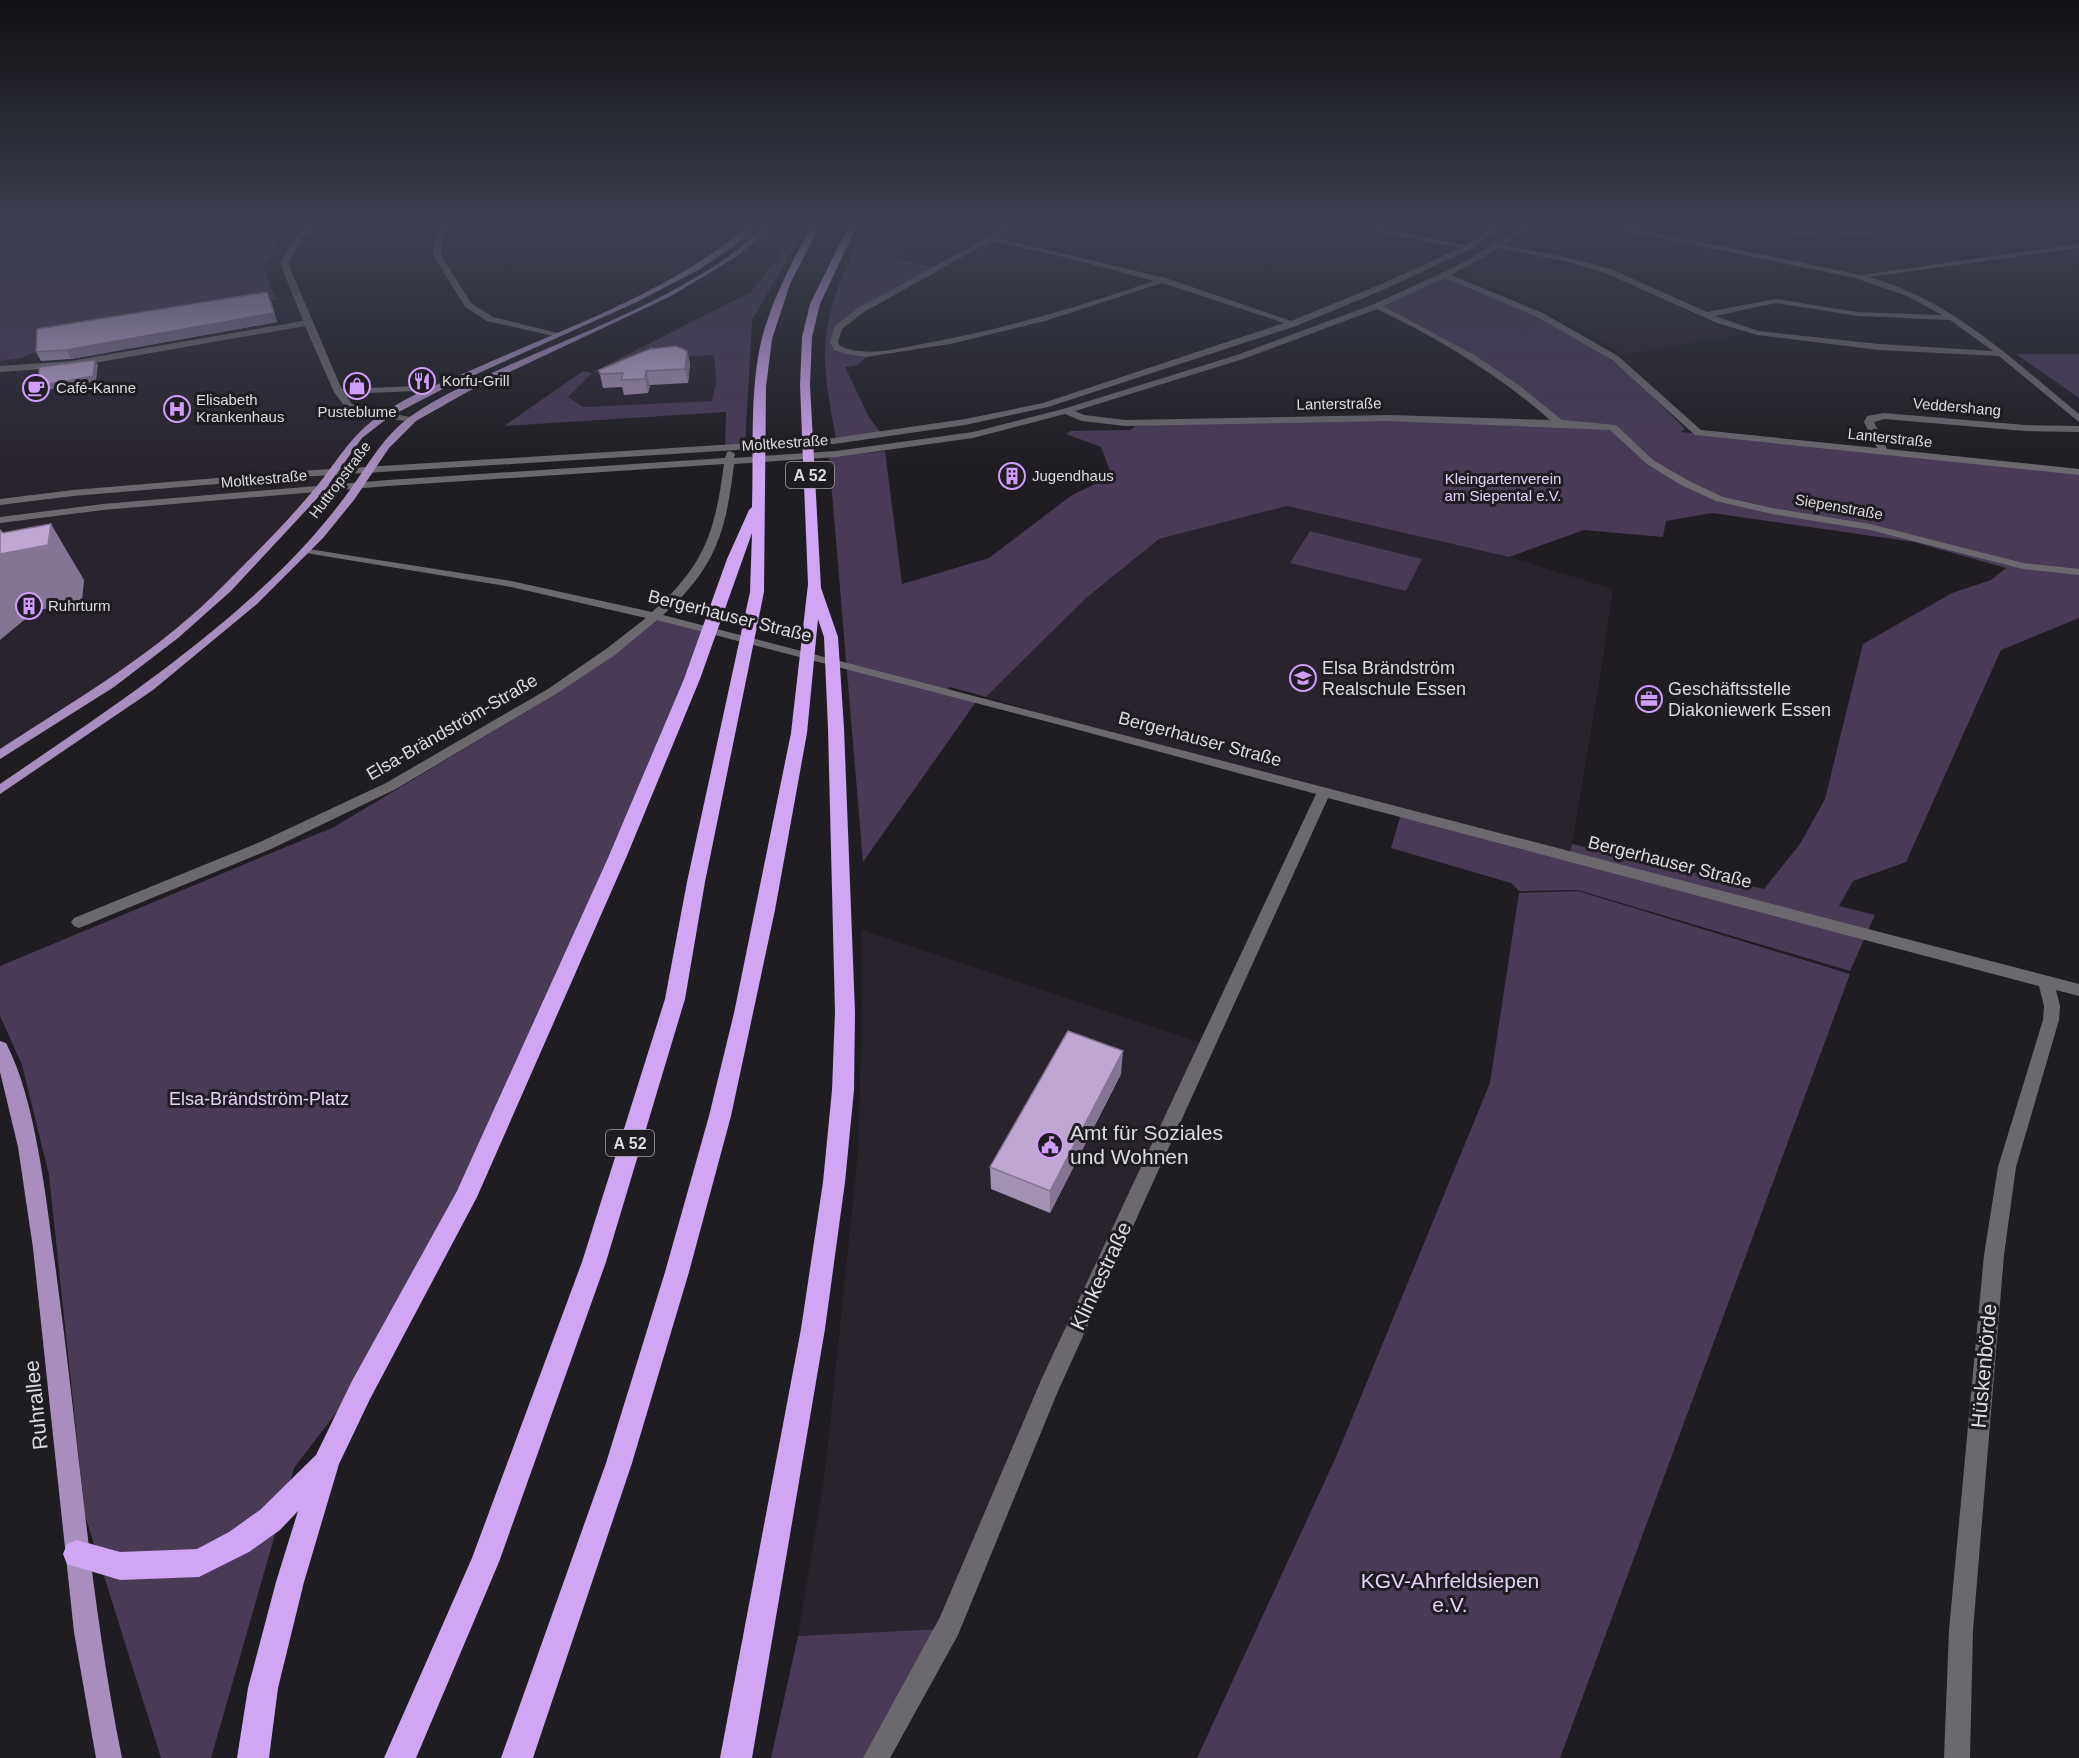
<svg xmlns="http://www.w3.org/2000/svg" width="2079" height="1758" font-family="Helvetica,sans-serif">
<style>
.built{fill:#28232d}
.green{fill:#493a56}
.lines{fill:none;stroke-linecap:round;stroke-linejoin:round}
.minor{fill:#6c696e;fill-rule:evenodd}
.major{fill:#a88ebe;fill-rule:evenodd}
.highway{fill:#d0a6f4;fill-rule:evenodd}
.wall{fill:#a390b5}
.shaded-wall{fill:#857594}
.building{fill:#bea7d3;stroke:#857594;stroke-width:1.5}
.labels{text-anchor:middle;stroke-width:6;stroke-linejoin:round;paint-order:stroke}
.far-poi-label{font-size:15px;fill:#dcdbde;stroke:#1f1d22;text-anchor:start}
.far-street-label{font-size:15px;fill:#dcdbde;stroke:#1f1d22}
.far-park-label{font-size:15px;fill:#e5d0f8;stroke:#1f1d22}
.shield{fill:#1f1d22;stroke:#a3a2a6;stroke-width:1.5}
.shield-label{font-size:16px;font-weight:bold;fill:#dcdbde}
.street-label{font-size:18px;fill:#dcdbde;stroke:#1f1d22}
.poi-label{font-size:18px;fill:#dcdbde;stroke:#1f1d22;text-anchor:start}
.park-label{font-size:18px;fill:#e5d0f8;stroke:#1f1d22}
.near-poi-label{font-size:21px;fill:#dcdbde;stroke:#1f1d22;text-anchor:start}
.near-street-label{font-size:21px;fill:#dcdbde;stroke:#1f1d22}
.near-park-label{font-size:21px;fill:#e5d0f8;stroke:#1f1d22}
</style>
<rect width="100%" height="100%" fill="#1f1d22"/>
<path class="built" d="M1508 249 1603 272 1720 326 1743 334 1623 355 1581 328 1519 298 1463 277Z
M296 296 343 402 383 415 370 426 319 489 0 519V361L21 358 39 337Z
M714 355 716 382 712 401 583 407 568 397 593 372 615 373 639 360Z
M318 490 254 557 172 635 0 754V521L40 515Z
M1287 506 1509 557 1613 589 1603 659 1570 856 1073 723 986 697 1085 599 1159 539Z
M861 930 1205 1044 942 1629 798 1636 825 1472 858 1151 862 1008Z"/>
<path class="green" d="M0 225H298L282 238 263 265 273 293 278 299 39 337 38 351 21 358 0 361Z
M753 225H807L752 320 745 446 725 448 726 412 504 426 583 371 592 373 568 397 583 407 712 401 716 382 714 355 639 360 615 373 593 372 751 292 786 248 731 244Z
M866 225H899L896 260 938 267 837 328 836 348 869 354 858 365 845 367 869 417 882 435 836 440C832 413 825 385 825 357 824 312 846 265 866 225Z
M1746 225H1944L1824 240 1781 232 1768 234Z
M1444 277C1500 300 1563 322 1611 360 1637 381 1662 405 1685 429L1681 432 2079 472V618L2001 650 1906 862 1853 881 1839 906 1875 915 1850 971 1578 890 1519 891 1511 883 1391 848 1401 814 1569 857 1572 844 1764 889 1800 844 1825 799 1863 644 1952 593 1991 580 2006 568 1914 542 1712 513 1666 521 1663 537 1584 530 1509 557 1287 506 1159 539 1085 599 986 697 950 687 947 690 978 699 863 862 829 457 885 451 902 584 989 558 1072 495 1112 476 1101 447 1066 434 1071 431 1131 430 1136 425 1331 419 1560 423 1498 372 1378 307Z
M2016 354H2079V398Z
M1310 531 1422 559 1406 591 1290 563Z
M654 617 707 631 703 646 445 1229 358 1384 294 1468 211 1758H161L85 1515 49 1175 22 1065 0 1016V966L334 827 556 694Z
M1578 891 1850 974 1560 1758H1197L1336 1457 1490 1083 1519 893Z
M942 1629 867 1758H771L798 1636Z"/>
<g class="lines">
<path class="minor" d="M310 225H317L302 239 288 263 339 383 342 389 443 385V389L440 390 345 394 352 404 359 407 415 418V422L371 417 346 408 334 392 305 326 71 367 0 372V366L71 361 303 321 280 263 296 236Z
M442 225H448L442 242 441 255 471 303 493 317 558 333V337L487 321 465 307 433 255 434 242Z
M1010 225H1018L997 238 1166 278 1291 321 1384 283 1460 248 1343 225H1358L1466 245 1498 225H1506L1470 249 1390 287 1296 326 1048 407 965 425 834 444 300 477 73 496 0 505V499L73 490 300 471 834 438 965 419 1043 403 1284 323 1162 283 1045 321 950 344 866 357 846 354 834 350 830 342 835 326 858 308ZM991 241 1068 258 1154 281C1079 307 1004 329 927 343 899 348 868 358 840 346L838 342 842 329 864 312Z
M1527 225H1535L1504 245 1569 258 1611 269 1707 312 1776 299 1857 312 1942 315 1907 296 1855 278 1597 225H1612L1692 240 1861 275 2079 244V248L1869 277C1952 300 2014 361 2079 414V422L1999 356 1879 350 1757 335 1717 323 1605 273 1568 262 1499 248 1451 275 1543 313 1618 356 1701 430 1877 448 1864 422 1867 416 1884 413 2025 425 2079 426V432L2025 431 1884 419 1874 422 1887 449 2079 469V475L1695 435 1612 360 1537 317 1445 278 1383 306 1476 356 1520 386 1562 420 1616 425 1653 460 1689 481 1723 497 1772 508 1870 524 2023 563 2079 569V575L2023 569 1870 530 1772 514 1716 501 1681 485 1647 464 1610 430 1389 421 1125 426 1082 421 1065 414 973 438 836 457 734 464C726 531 716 568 663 615L2079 984V996L2056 990 2060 1006 2059 1020 2016 1167 2004 1255 1973 1630 1970 1758H1944L1949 1630 1984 1255 1998 1167 2043 1020 2044 1006 2039 986 1328 798 1058 1391 958 1635 890 1758H863L940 1617 1042 1378 1316 794 1064 726 657 620 615 655 556 694 396 789 271 849 79 928 74 926 71 922 74 918 260 842 386 783 548 689 606 649 646 618 511 587 306 553 301 550 302 548 511 581 652 612C705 565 715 532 724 464L388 486 103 510 0 523V517L103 504 388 480 725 458 727 452 730 451 735 454 734 458 836 451 973 432 1063 409 1237 355 1374 304 1455 267ZM1776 303 1857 316 1950 320 1993 351 1879 344 1758 331 1715 316ZM1377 309C1439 339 1498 374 1550 420L1389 415 1125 420 1084 415 1075 411 1243 359Z"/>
<path class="major" d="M749 225H756L734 246 700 269 637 302 443 389 389 417 362 438 324 491 231 591 178 638 114 687 0 759V749C77 699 160 651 225 584 256 553 289 520 317 486 339 459 352 433 382 414 409 395 443 382 474 369 567 327 671 292 749 225Z
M767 225H774L736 257 671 296 469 391 416 421 389 448 354 500 323 538 257 604 153 690 0 794V784C98 717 199 651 284 567 307 544 328 520 347 494 367 467 383 436 411 416 442 394 479 379 514 363 594 328 704 286 767 225Z
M0 1041 6 1043C36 1100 46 1200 55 1264 78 1429 89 1595 122 1758H96L74 1632 33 1248 18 1147 0 1072Z"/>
<path class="highway" d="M812 225H820L790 284 772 339 766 387 764 592 705 882 685 999 606 1262 499 1562 416 1758H384L472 1558 582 1262 665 999 687 882 750 592 752 533 700 679 626 858 477 1197 370 1399 339 1464 304 1582 278 1688 269 1758H237L248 1688 276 1582 298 1511 280 1530 249 1552 199 1577 120 1580 67 1564 63 1554 67 1544 77 1540 120 1552 197 1549 229 1532 260 1510 316 1455 352 1381 457 1191 608 858 684 679 727 559 749 510 752 507C754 453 749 390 762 338 773 297 792 262 812 225Z
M849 225H857L820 304 812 337 810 385 821 588 838 637 844 728 855 1012 854 1090 845 1182 825 1329 752 1758H720L801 1329 823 1182 832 1090 835 1012 828 728 824 637 818 619 807 733 775 910 731 1116 689 1272 632 1463 533 1758H501L606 1463 665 1272 709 1116 734 1013 791 733 808 584 800 385 802 337 810 304Z"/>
</g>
<path class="wall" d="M271 301 277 322 71 359 41 361 36 352Z
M687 351 690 364 688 383 650 385 648 393 624 395 622 387 603 388 599 370Z
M1121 1074 1050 1213 991 1189 990 1167Z"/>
<path class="shaded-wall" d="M267 292 277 322 71 359 66 350Z
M687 351 690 364 688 383 685 369Z
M95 360 98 365 96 381 41 391 39 386Z
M646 371 650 385 648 393 645 379Z
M51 524 84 580 82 601 35 611 0 640V554Z
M1123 1051 1121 1074 1050 1213V1191Z"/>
<path class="building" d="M267 292 274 313 66 350 36 352 37 329Z
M676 346 687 351 685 369 646 371 645 379 621 380 623 373 600 374 599 370 652 348V349Z
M95 360 93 376 39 386V367Z
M51 524 48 545 0 554V530L3 533Z
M1068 1031 1123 1051 1050 1191 990 1167Z"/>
<linearGradient id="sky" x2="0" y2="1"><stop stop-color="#111013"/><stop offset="0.48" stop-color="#3c404f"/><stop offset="1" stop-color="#3c404f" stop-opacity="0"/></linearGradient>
<rect width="2079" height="471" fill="url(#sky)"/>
<defs>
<symbol id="restaurant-ring" viewBox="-11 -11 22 22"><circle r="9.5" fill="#1f1d22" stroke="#d19dfd" stroke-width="1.5"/><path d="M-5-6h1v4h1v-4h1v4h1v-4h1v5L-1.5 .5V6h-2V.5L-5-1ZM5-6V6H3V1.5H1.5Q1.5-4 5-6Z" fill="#d19dfd"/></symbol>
<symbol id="shop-ring" viewBox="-11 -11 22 22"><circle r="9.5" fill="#1f1d22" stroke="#d19dfd" stroke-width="1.5"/><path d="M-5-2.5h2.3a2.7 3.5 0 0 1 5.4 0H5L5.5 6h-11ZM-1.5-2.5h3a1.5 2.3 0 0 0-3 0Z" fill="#d19dfd"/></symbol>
<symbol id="cafe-ring" viewBox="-11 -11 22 22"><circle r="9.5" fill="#1f1d22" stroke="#d19dfd" stroke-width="1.5"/><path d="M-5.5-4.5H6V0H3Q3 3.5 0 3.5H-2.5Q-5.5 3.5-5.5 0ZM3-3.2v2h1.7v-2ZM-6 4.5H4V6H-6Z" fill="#d19dfd"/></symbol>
<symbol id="hospital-ring" viewBox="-11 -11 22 22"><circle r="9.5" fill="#1f1d22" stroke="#d19dfd" stroke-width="1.5"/><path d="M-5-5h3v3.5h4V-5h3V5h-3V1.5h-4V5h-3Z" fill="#d19dfd"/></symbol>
<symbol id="building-ring" viewBox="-11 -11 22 22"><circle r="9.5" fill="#1f1d22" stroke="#d19dfd" stroke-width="1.5"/><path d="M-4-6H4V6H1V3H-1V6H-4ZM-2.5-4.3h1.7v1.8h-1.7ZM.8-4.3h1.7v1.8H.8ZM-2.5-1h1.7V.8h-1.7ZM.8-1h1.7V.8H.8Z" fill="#d19dfd"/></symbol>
<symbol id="school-ring" viewBox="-11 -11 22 22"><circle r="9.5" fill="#1f1d22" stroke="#d19dfd" stroke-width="1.5"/><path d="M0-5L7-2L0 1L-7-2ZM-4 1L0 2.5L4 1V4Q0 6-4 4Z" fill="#d19dfd"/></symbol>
<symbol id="office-ring" viewBox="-11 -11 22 22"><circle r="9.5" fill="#1f1d22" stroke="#d19dfd" stroke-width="1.5"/><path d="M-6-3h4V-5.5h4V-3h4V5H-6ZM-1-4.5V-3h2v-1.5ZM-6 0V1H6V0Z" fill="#d19dfd"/></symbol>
<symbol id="civic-ring" viewBox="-11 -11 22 22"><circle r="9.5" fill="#1f1d22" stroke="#d19dfd" stroke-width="1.5"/><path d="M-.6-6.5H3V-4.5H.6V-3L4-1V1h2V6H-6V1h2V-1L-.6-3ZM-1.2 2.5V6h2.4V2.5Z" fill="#d19dfd"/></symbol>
</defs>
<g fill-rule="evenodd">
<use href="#restaurant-ring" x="407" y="366" width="30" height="30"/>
<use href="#shop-ring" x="342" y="371" width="30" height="30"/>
<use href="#cafe-ring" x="21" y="373" width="30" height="30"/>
<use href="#hospital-ring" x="162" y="394" width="30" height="30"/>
<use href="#building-ring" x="997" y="461" width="30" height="30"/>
<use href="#building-ring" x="14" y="591" width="30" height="30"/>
<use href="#school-ring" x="1288" y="663" width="30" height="30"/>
<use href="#office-ring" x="1634" y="684" width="30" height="30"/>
<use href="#civic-ring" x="1035" y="1130" width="30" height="30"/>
</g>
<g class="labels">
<g class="far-poi-label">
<text x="442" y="386">Korfu-Grill</text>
<text x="56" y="393">Café-Kanne</text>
<text x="196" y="405">Elisabeth<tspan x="196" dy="17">Krankenhaus</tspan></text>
<text x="357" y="417" text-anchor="middle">Pusteblume</text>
<text x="1032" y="481">Jugendhaus</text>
<text x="48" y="611">Ruhrturm</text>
</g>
<g class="far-street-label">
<text transform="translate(1339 404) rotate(-1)" y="5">Lanterstraße</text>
<text transform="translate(1957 407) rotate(5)" y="5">Veddershang</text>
<text transform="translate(1890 438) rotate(6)" y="5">Lanterstraße</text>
<text transform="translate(785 443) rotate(-4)" y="5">Moltkestraße</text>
<text transform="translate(264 479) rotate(-5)" y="5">Moltkestraße</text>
<text transform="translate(340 480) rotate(-53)" y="5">Huttropstraße</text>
<text transform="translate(1839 507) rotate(10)" y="5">Siepenstraße</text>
</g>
<g class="far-park-label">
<text x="1503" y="484">Kleingartenverein<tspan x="1503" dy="17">am Siepental e.V.</tspan></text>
</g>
<g class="shield">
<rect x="786" y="462" width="48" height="26" rx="4.5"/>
<rect x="606" y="1130" width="48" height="26" rx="4.5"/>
</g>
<g class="shield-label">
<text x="810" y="481">A 52</text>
<text x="630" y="1149">A 52</text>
</g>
<g class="street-label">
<text transform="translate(730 616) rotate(14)" y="6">Bergerhauser Straße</text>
<text transform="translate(452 727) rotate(-30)" y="6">Elsa-Brändström-Straße</text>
<text transform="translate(1200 739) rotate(15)" y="6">Bergerhauser Straße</text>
<text transform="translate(1670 862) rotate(14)" y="6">Bergerhauser Straße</text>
</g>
<g class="poi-label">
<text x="1322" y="674">Elsa Brändström<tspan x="1322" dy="21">Realschule Essen</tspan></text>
<text x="1668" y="695">Geschäftsstelle<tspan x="1668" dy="21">Diakoniewerk Essen</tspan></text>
</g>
<g class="park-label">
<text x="259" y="1105">Elsa-Brändström-Platz</text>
</g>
<g class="near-poi-label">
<text x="1070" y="1140">Amt für Soziales<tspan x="1070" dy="24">und Wohnen</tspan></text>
</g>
<g class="near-street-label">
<text transform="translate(1101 1276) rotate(-65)" y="7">Klinkestraße</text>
<text transform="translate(1984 1366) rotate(-85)" y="7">Hüskenbörde</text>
<text transform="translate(36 1405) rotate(-96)" y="7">Ruhrallee</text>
</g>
<g class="near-park-label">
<text x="1450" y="1588">KGV-Ahrfeldsiepen<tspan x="1450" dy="24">e.V.</tspan></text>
</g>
</g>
</svg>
